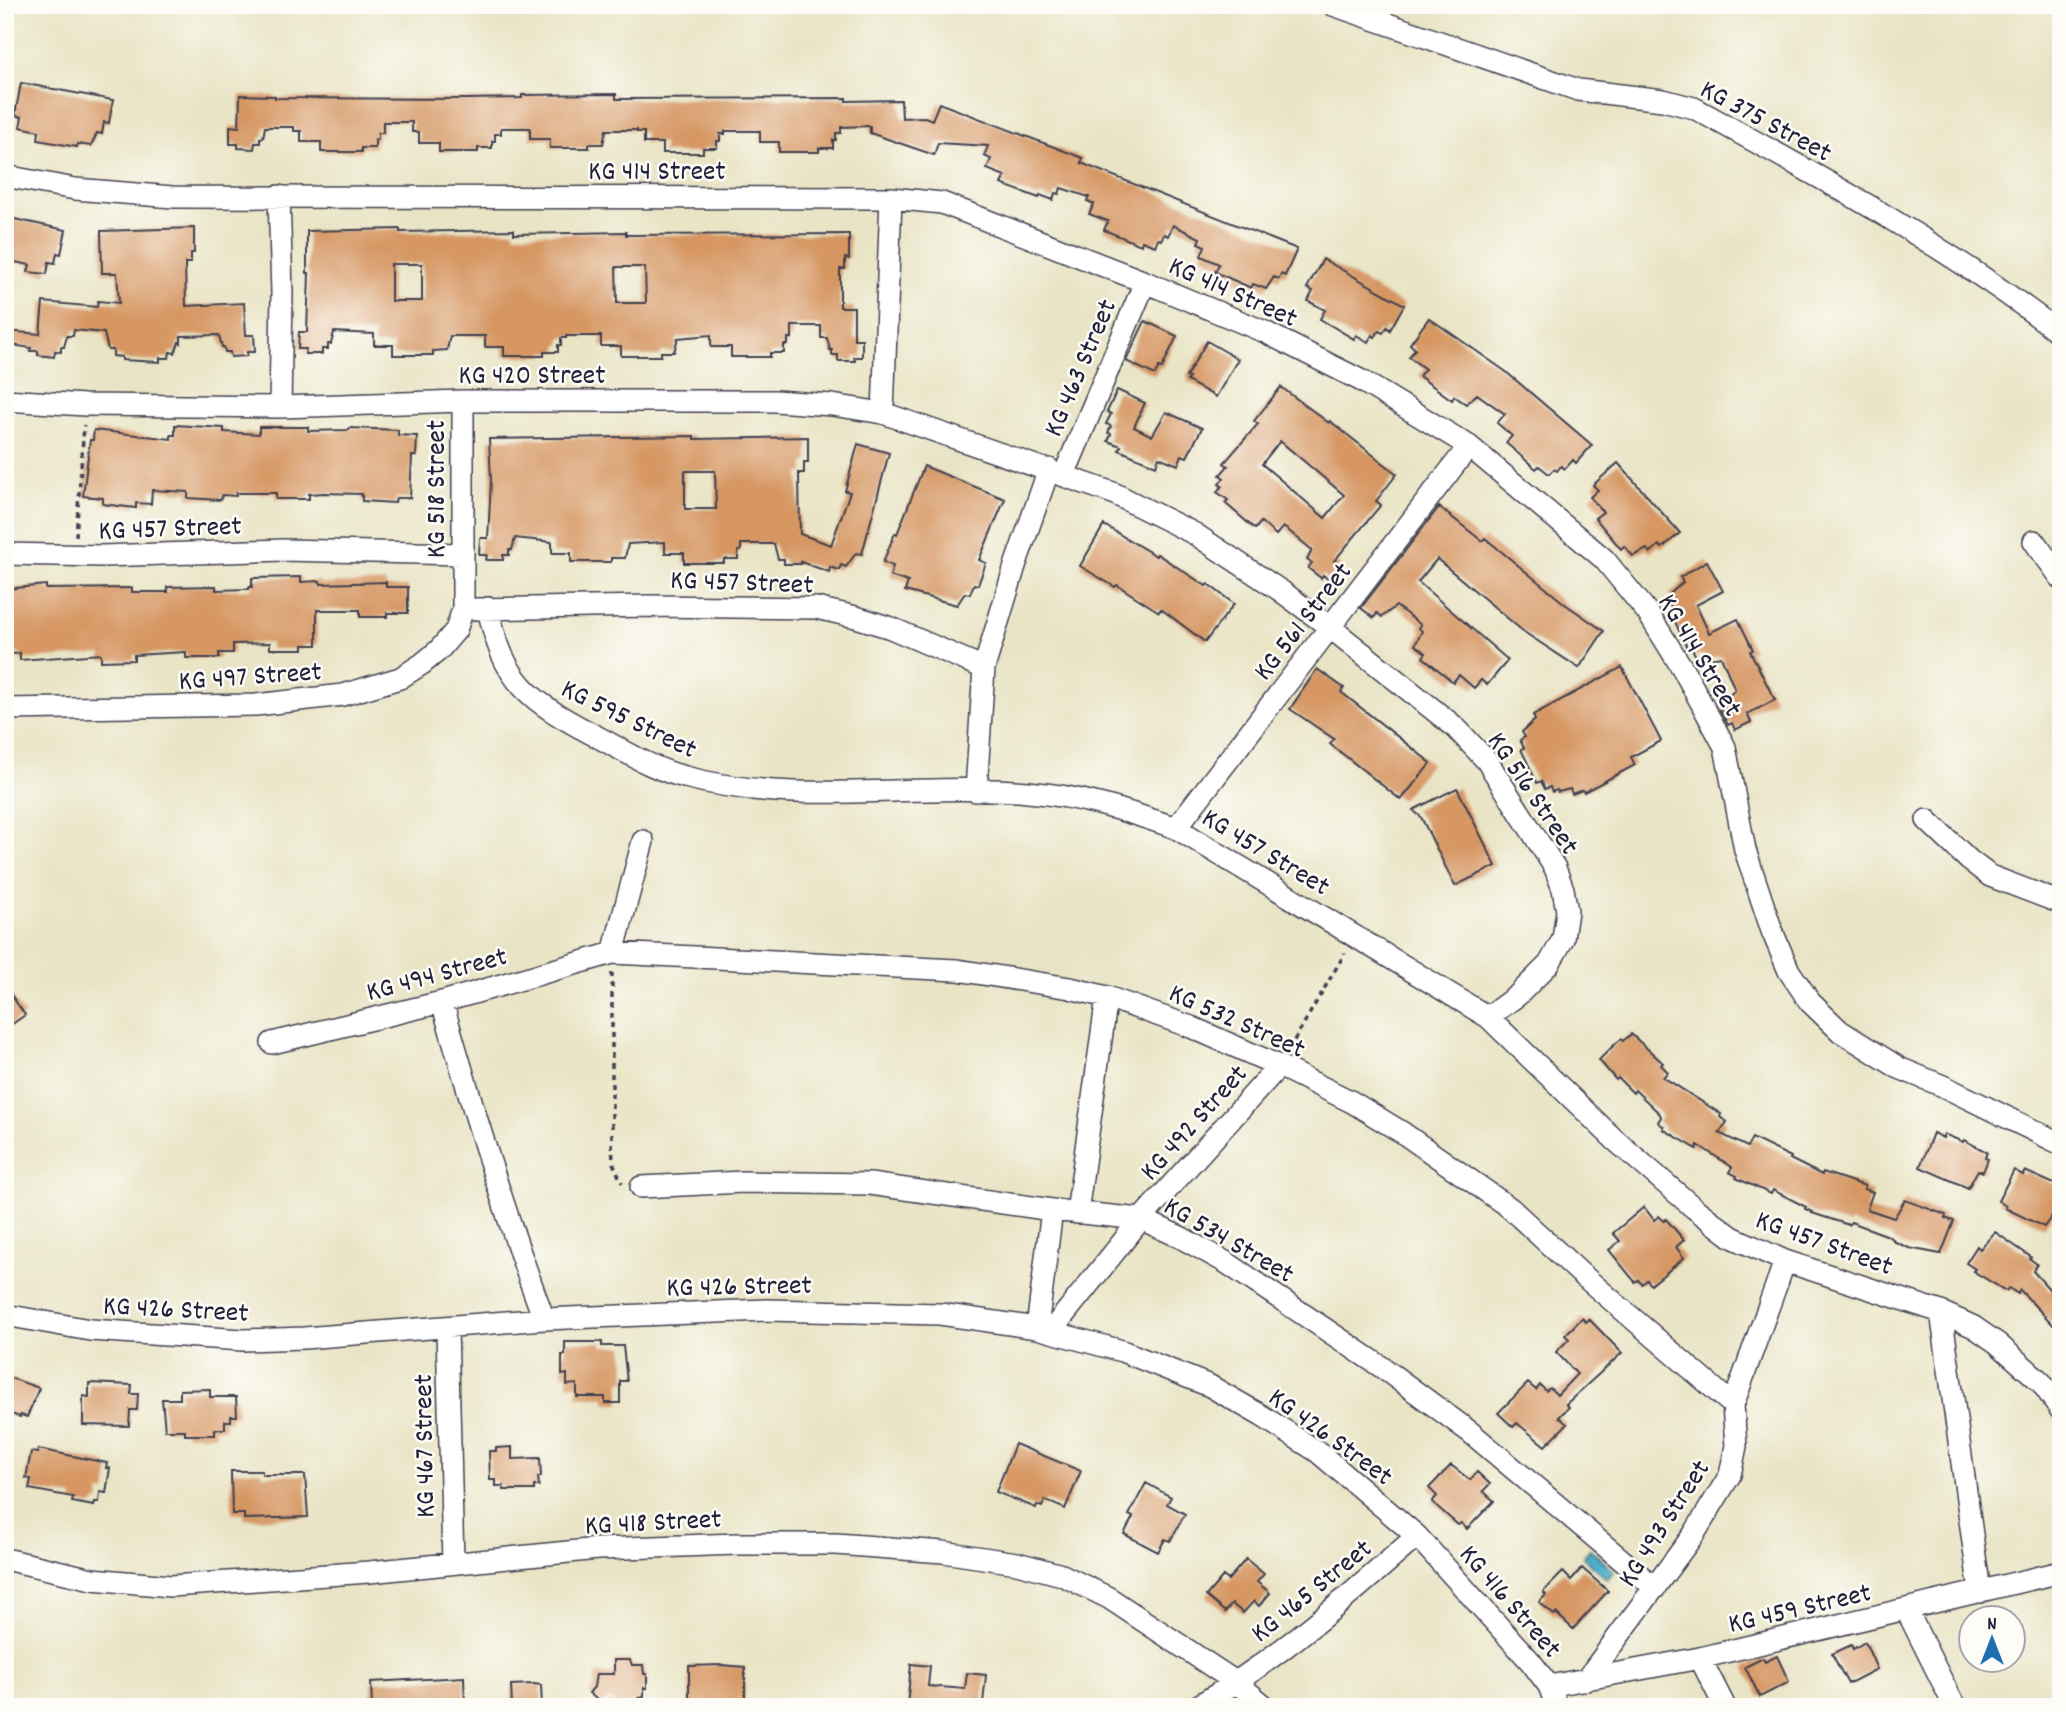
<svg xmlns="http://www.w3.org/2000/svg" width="2066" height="1712" font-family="Dekko,sans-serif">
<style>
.water{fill:#4cafcb;stroke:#376883;stroke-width:2}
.building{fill:#d69763;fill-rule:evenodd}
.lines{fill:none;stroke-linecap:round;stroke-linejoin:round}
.street-casing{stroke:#403f50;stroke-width:24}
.path{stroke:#403f50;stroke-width:3.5;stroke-dasharray:5 5;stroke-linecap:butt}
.street{stroke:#fff;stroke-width:21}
.labels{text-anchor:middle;stroke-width:5;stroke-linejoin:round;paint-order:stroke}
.street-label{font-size:28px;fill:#22223b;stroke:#fdfcf7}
</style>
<rect width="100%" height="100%" fill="#fdfcf7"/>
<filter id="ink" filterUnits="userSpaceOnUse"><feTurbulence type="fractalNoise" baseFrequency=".0143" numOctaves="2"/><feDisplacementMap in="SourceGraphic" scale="14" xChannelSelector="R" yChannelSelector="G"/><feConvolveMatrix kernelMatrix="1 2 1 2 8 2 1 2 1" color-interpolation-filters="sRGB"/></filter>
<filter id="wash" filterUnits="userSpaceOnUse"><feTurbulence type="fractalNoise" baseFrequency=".00686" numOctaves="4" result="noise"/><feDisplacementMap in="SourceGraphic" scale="28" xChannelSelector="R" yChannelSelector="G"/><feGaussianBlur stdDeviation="1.57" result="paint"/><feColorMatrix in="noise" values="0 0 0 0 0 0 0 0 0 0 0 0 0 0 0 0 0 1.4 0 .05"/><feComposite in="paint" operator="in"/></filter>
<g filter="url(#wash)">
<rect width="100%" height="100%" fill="#e9e4c5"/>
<path class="water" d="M1590 1549 1614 1571 1607 1579 1583 1557Z"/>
<g id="blocks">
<path class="building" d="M21 83 113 100 109 123 104 122 102 134 97 133 91 146 77 144V147L38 140 39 131 20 127 22 117 15 115Z
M616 94V99L846 98V101L901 100 902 118 925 117 932 120 939 103 1083 158 1081 163 1297 249 1285 276 1281 274 1279 279 1274 277 1266 289 1253 284 1251 288 1215 272 1219 264 1201 256 1205 246 1198 243 1200 238 1173 225 1168 236 1164 234 1161 240 1158 239 1155 246 1142 241 1141 245 1104 230 1108 221 1089 214 1094 204 1087 201 1089 197 1061 188 1059 194 1055 193 1053 200 1040 195 1039 198 1001 184 1005 176 987 169 991 159 984 156 988 146 938 143 934 155 870 133V126L841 127V133H836V140H833V148H819V152H779V142H760V131H725V134H720V141H717V148H703V153H663V143H644V132H637V130H606L603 144H589V148H550V139H530V128H501V134H495V141H492V148H478V152H439V143H419V132H412V122H383V133H378V140H375V148H361V152H321V142H301V131H294V127H265L263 138H260V143H255L254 149 238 148V144H230V126L239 127 240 95 275 96V98L467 99 522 98V95Z
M5 217 66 230 61 254 57 253 55 263 49 262 47 274 28 272 30 265 5 260Z
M194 228V253H191V263H185L186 306 244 303 246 335H254L255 352H247V356L231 357 230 352H225L224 347H222L219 335 181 336V343L179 342 175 353 170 352 169 358H160V362L122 360V357L113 356V350H108L104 333 74 330 73 336H67L64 347H61V352L55 351 54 357 38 355V351H30L31 348 5 344V331L40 334 43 302 97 307 98 301 119 303 117 273H102L101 231Z
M400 229V232L514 230V234L626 232V235L849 234V259L845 258V269H840V307H854V339H862V357H854L855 361H838V355H832V350H830L827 338H821V326H792V338H788V345H784V353H770V357H731V347H711V335L678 338 674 352H661V356H621V346H601V336H566V338H561V345H558V352H544V356H504V347H485V336H450L447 350 433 351V355H393V345H374V334L334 332 331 344H328V349H322V354H305L306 349H298L299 332H307L309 273H307V231ZM391 264H422V301H391ZM616 267H645L646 303H617Z
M1323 259 1404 305 1390 330 1387 327 1383 333 1379 331 1375 337 1372 335 1368 342 1356 335 1354 339 1320 319 1325 310 1308 301 1313 291 1307 288Z
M1429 318 1505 371 1592 445 1576 463 1573 460 1565 469 1561 466 1557 471 1554 469 1549 474 1539 466 1536 469 1506 443 1512 436 1497 423 1505 414 1477 394 1466 404 1454 396 1452 400 1419 376 1425 369 1409 357 1415 349 1410 344Z
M1145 321 1177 336 1162 368 1159 367 1155 375 1126 361Z
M1207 341 1238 359 1216 397 1187 381 1189 378 1186 377Z
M1281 387 1329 423 1330 421 1397 474 1376 501 1381 505 1334 561 1341 566 1329 580 1323 575 1321 578 1308 568 1312 563 1307 560 1312 550 1289 531 1283 527 1276 535 1261 522 1255 529 1225 503 1228 500 1217 492 1222 486 1219 484 1224 478 1220 475 1228 466 1224 463 1258 424 1254 421ZM1280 441 1344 495 1325 518 1262 464Z
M1117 390 1145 403 1134 427 1152 436 1166 412 1202 428 1187 457 1182 455 1178 465 1159 457 1156 466 1119 450 1121 446 1108 441 1111 434 1108 433 1111 426 1106 424 1111 414 1107 412Z
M175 425 224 428V432L259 434V427H308V431L349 430V428L398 430V435L417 436 416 456H412L410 498H396L395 503 362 501V494L324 493 309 494V499H276V493H236V496L222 495 221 500 188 498V492L152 490 151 504 136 503V508L103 504V498L83 496 90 440H93L94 430 171 439V435H175Z
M694 436V439L808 437V462H804V473H799L800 534 831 545 850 492 845 491 858 444 889 453 862 554 856 553 846 567 841 565 839 570 830 567 829 572 801 562V564H784V559H778L774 544H741V551H738V559H724V563H684V553H665V542L628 544 625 558H611V562H571V553H552V542L515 538 512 550H509V555H503V560H486L487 555H479L480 538H488L491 481 489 439ZM685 471H715L716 509H685Z
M1618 463 1680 533 1662 548 1659 545 1650 553 1647 549 1633 556 1624 546 1621 549 1595 518 1603 512 1590 497 1598 490 1593 485Z
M924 466 1005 499 979 560 986 563 978 585 974 584 970 594 965 593 957 605 905 591 908 582 890 576 893 566 883 562 895 533 897 534Z
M1439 507 1482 541 1485 538 1565 604 1604 631 1579 668 1524 632 1437 559 1418 582 1508 660 1487 685 1481 680 1474 688 1459 675 1453 682 1423 657 1426 653 1415 645 1422 631 1418 628 1421 625 1396 606 1382 617 1377 613 1374 618 1361 608Z
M1104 525 1156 556 1157 554 1206 586 1208 584 1234 604 1205 642 1161 609 1159 612 1117 585 1115 587 1080 566Z
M1707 561 1723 591 1696 605 1709 633 1738 619 1753 650 1750 651 1775 700 1747 714 1751 722 1735 730 1732 723 1728 725 1720 710 1725 708 1723 702 1727 700 1726 698 1735 690 1721 656 1704 659 1701 654 1696 657 1692 648 1688 650 1670 611 1672 610 1668 602 1673 599 1670 594 1683 582 1680 577Z
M301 577V582L320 581 321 584 386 582V587H408V613H387V617H360V610H317V645H303V649H270V643L233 644V653H219V658H186V652L134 655V660L101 661V654L20 660V653L5 655V589L46 585V589L132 588V592H168L167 587 216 586V590L249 589V587H252V578Z
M1622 667 1661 741 1631 757 1635 765 1584 792 1582 790 1572 794 1570 789 1558 792 1557 790 1552 792 1550 787 1545 789 1541 781 1537 783 1521 749 1524 748 1520 740 1525 737 1522 732 1535 720 1533 715Z
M1317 669 1344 688 1341 692 1431 763 1401 800 1330 744 1334 739 1290 709Z
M1457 788 1496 866 1455 886 1421 817 1413 810Z
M5 986 25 1015 5 1029Z
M1631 1034 1663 1063 1661 1065 1668 1072 1663 1077 1721 1114 1720 1117 1727 1122 1719 1133 1747 1147 1752 1138 1791 1157 1790 1159 1822 1175 1823 1172 1865 1186 1864 1189 1873 1192 1867 1209 1894 1218 1905 1200 1946 1215 1945 1218 1954 1221 1941 1254 1909 1248 1893 1241V1239L1886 1235 1851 1222 1849 1225 1812 1213 1813 1212 1805 1209 1806 1207 1773 1190 1771 1194 1736 1178 1737 1176 1729 1172 1732 1167 1698 1145 1697 1149 1663 1129 1664 1127 1658 1122 1661 1117 1660 1114 1635 1090 1633 1093 1618 1078 1616 1080 1599 1060 1613 1046 1621 1039 1623 1041Z
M1933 1133 1943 1138 1944 1134 1963 1142 1964 1140 1987 1152 1985 1158 1988 1159 1983 1172 1978 1170 1968 1188 1920 1167Z
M2014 1170 2023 1175 2025 1171 2061 1187V1213L2056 1210 2044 1227 2005 1208 2006 1206 1998 1201Z
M1644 1207 1654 1220 1659 1216 1664 1221 1666 1219 1684 1240 1676 1247 1684 1258 1651 1285 1647 1280 1642 1284 1638 1280 1635 1282 1609 1250 1620 1241 1613 1233Z
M1995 1232 2031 1257 2030 1259 2037 1264 2033 1271 2050 1290 2061 1280V1333L2020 1290 2018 1294 2009 1288 2006 1291 1973 1271 1975 1269 1966 1263 1977 1246 1980 1249Z
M1582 1318 1586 1322 1589 1319 1622 1353 1566 1404 1569 1407 1559 1417 1567 1424 1545 1446 1517 1423 1513 1427 1498 1413 1528 1383 1536 1390 1540 1385 1546 1391 1550 1388 1557 1395 1577 1374 1556 1352 1569 1339 1565 1335Z
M565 1342H602V1346H623L627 1381H620V1403H605V1397H577V1384L567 1385V1374L562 1375V1355H565Z
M5 1376 39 1388 27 1417 21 1415 20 1417 5 1412Z
M89 1383 132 1385 131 1394H138L137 1410H130L129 1426 83 1425V1396L89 1397Z
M210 1389V1397H236L237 1416H231V1421H225V1429H215V1435H185V1430H165L162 1399H180V1390Z
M1015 1444 1081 1471 1065 1509 1045 1500 1042 1507 1037 1505 1036 1508 996 1492Z
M512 1447V1459L540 1458 541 1477H538L539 1486H534V1490H504L503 1486H496V1480H490L489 1451H496V1448Z
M38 1449 107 1463 106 1468H110L106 1493 100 1492 99 1502H95L94 1506 72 1502 73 1497 29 1489 31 1479 26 1478 31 1452 38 1453Z
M1451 1465 1470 1480 1477 1472 1490 1484 1483 1491 1494 1501 1467 1529 1461 1523 1458 1525 1450 1518 1432 1502 1437 1496 1429 1488Z
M231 1471H262V1475H305L308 1517 244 1519V1514H232Z
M1146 1483 1171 1497 1167 1504 1185 1514 1170 1541 1165 1539 1158 1552 1124 1534 1133 1517 1129 1515Z
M1246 1559 1264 1574 1257 1582 1270 1593 1259 1606 1254 1601 1243 1613 1232 1604 1225 1612 1206 1596 1223 1576 1228 1580Z
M1582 1568 1608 1591 1573 1629 1556 1613 1554 1615 1539 1602 1546 1595 1543 1592 1563 1572 1571 1580Z
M1865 1642 1877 1669 1848 1684 1832 1654 1851 1645 1853 1649Z
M1777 1656 1789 1682 1760 1697 1745 1667 1763 1658 1765 1662Z
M614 1660H630L632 1665H643L644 1674H647V1688H644V1697L638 1698V1703H630L631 1707H619L610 1699 602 1704 589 1693 594 1687 596 1674H614Z
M911 1664 930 1666 928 1686 965 1689 967 1673 986 1675 983 1703 975 1702 974 1707H907Z
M721 1665 745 1667V1707H689V1666Z
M464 1677 465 1707H372L371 1682Z
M534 1684 541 1685 542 1707H512L511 1685Z"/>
</g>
</g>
<g filter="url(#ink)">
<use href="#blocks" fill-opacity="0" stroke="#403f50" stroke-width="2"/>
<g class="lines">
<defs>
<path id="street" d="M1333 5 1578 90 1663 100 1694 108C1820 177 1948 246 2061 334
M5 176 75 189 173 197 891 198 942 203 1145 282 1265 332 1362 381 1469 446 1604 559 1648 613 1684 671 1725 747 1745 850 1772 931 1789 971 1810 1002 1840 1031 1899 1068 1943 1086 2061 1144
M279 196 282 293 280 407
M5 400 85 405 280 407 463 401H775L832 405 883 413 1113 493 1195 534 1281 591 1331 628 1455 727 1487 761 1555 868 1563 889 1567 911 1563 939 1549 964 1518 995 1488 1017
M883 413 891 198
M1064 475 1145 282
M2034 541 2061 578
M5 554 102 556 283 550 462 554
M488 608C504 683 528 700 594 735 623 750 652 769 685 777 796 807 914 782 1028 792 1080 796 1127 811 1176 828L1488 1017 1615 1140 1694 1208 1732 1237 1785 1261 1941 1312 1974 1327 1997 1343 2041 1382 2061 1410
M476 609 652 606 816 608 856 617 891 628 984 668 976 791
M984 668 1015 566 1049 469
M5 709 256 705 343 695 400 678 422 664 439 650 456 630 463 609V401
M1927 820 1969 860 1990 876 2061 903
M1176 828 1469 446
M613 953 643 841
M442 1002C473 1109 505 1215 544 1319
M272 1043 442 1002 613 953 957 970 1070 988 1107 997 1191 1027 1279 1066 1352 1102 1403 1133 1510 1208 1579 1272 1733 1405
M641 1187 743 1182 870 1184 1052 1210 1141 1219 1180 1237 1227 1263 1383 1368 1470 1432 1655 1588
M1077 1213 1107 997
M1941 1312 1980 1592
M5 1315 90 1330 243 1340 304 1338 544 1319 766 1310 940 1314 1037 1328 1122 1351 1210 1386 1262 1416 1318 1452 1417 1536 1531 1662 1549 1686 1557 1707
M447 1328 453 1563
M1037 1328 1052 1210
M1051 1331 1141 1219 1279 1066
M5 1559 92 1579 171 1586 369 1572 598 1549 737 1544H836L943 1552 1017 1563 1062 1575 1109 1598 1237 1683 1266 1707
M1906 1609 1955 1707
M1700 1658 1725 1707
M1586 1680 1694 1534 1730 1475 1736 1446 1733 1405 1785 1261
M1549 1686 1700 1658 2061 1572
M1196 1707C1277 1660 1347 1598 1417 1536"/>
</defs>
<use href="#street" class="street-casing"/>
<path class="path" d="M76 536 84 425
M612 973V1140L613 1163 622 1183
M1289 1049 1345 953"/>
<use href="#street" class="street"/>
</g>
</g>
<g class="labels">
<g class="street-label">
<text transform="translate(1767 119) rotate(28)" y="10">KG 375 Street</text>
<text x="657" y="179">KG 414 Street</text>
<text transform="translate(1234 290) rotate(24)" y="10">KG 414 Street</text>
<text transform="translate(1078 367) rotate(-67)" y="10">KG 463 Street</text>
<text x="532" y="383">KG 420 Street</text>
<text transform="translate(434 489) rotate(-90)" y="10">KG 518 Street</text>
<text transform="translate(170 526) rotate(-2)" y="10">KG 457 Street</text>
<text transform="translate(742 580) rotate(2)" y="10">KG 457 Street</text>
<text transform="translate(1301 620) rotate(-52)" y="10">KG 561 Street</text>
<text transform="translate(1702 654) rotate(59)" y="10">KG 414 Street</text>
<text transform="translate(250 674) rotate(-4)" y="10">KG 497 Street</text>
<text transform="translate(630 717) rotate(26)" y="10">KG 595 Street</text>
<text transform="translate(1535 792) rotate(56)" y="10">KG 516 Street</text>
<text transform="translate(1267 850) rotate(31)" y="10">KG 457 Street</text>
<text transform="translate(436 972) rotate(-15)" y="10">KG 494 Street</text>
<text transform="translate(1238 1019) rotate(24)" y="10">KG 532 Street</text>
<text transform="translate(1192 1121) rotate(-48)" y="10">KG 492 Street</text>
<text transform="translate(1230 1238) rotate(30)" y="10">KG 534 Street</text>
<text transform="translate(1825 1241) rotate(20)" y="10">KG 457 Street</text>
<text transform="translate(739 1284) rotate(-1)" y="10">KG 426 Street</text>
<text transform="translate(176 1307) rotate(3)" y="10">KG 426 Street</text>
<text transform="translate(1332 1435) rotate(36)" y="10">KG 426 Street</text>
<text transform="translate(422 1446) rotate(-91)" y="10">KG 467 Street</text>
<text transform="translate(653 1520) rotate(-3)" y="10">KG 418 Street</text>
<text transform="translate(1662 1522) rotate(-57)" y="10">KG 493 Street</text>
<text transform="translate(1310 1589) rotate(-39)" y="10">KG 465 Street</text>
<text transform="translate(1512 1600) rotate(49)" y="10">KG 416 Street</text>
<text transform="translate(1799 1606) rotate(-13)" y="10">KG 459 Street</text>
</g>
</g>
<rect width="2066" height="1712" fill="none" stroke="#fdfcf7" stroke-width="28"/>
<g transform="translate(1992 1639)"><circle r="33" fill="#fdfcf7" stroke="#a5a5ac" stroke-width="2"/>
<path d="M0-5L12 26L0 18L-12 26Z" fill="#1f6fb2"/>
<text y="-10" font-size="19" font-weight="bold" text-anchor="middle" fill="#22223b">N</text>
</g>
</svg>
